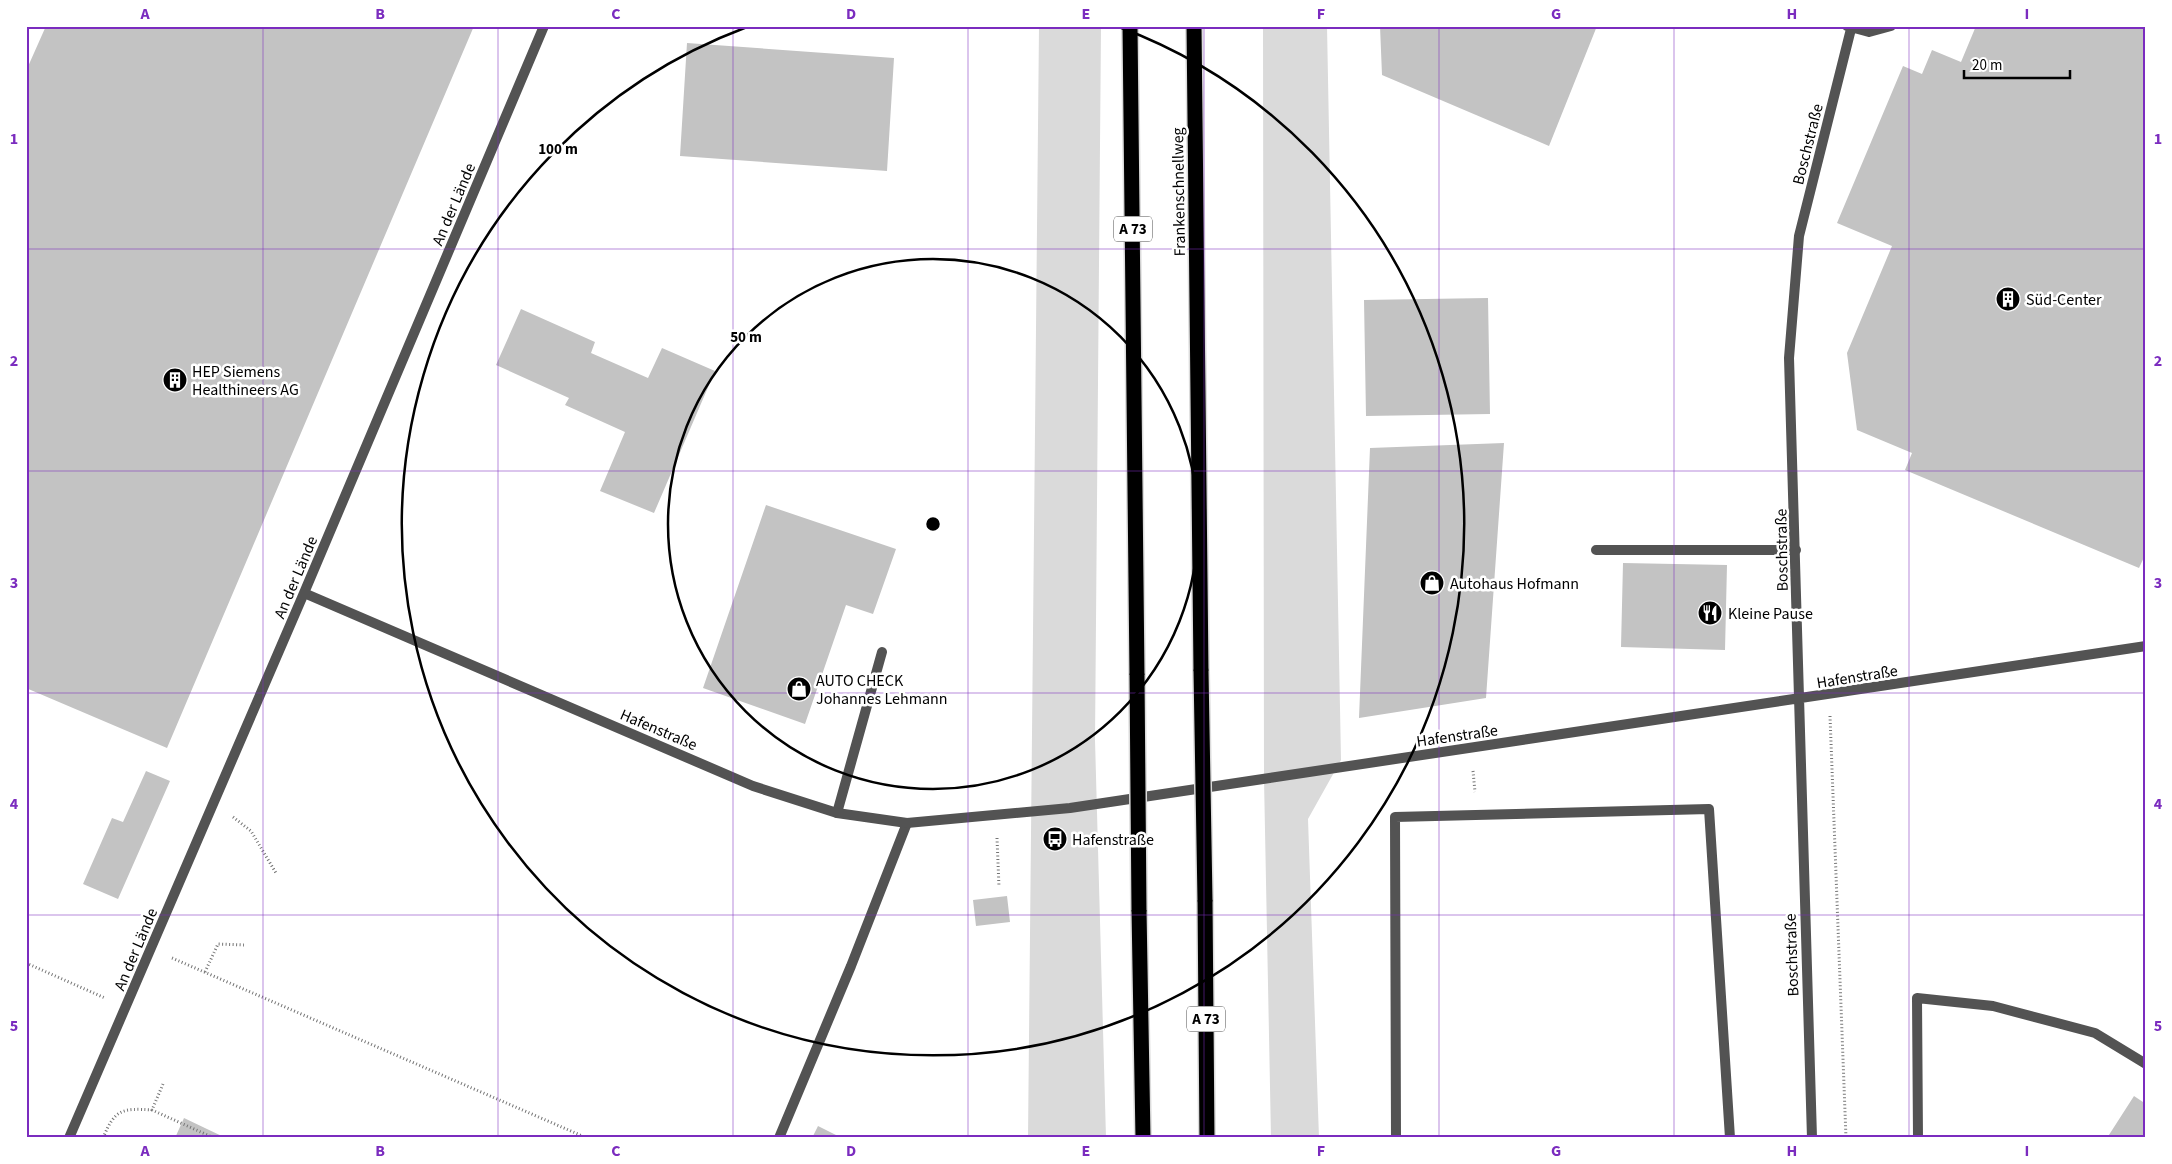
<svg xmlns="http://www.w3.org/2000/svg" width="2172" height="1164" font-family="'Source Sans 3',sans-serif">
<style>
.green{fill:#dadada}
.building{fill:#c3c3c3}
.lines{fill:none;stroke-linecap:round;stroke-linejoin:round}
.motorway-casing{stroke:#dbdbdb;stroke-width:18}
.path{stroke:#757575;stroke-width:3;stroke-dasharray:1 2.5;stroke-linecap:butt}
.service{stroke:#535353;stroke-width:10}
.minor{stroke:#535353;stroke-width:10}
.motorway{stroke:#000;stroke-width:15}
.motorway-bridge-casing{stroke:#dbdbdb;stroke-width:18;stroke-linecap:butt}
.motorway-bridge{stroke:#000;stroke-width:15}
.grid{fill:none;stroke:#7b2cbf;stroke-width:1;stroke-opacity:0.55}
.ring{fill:none;stroke:#000;stroke-width:2.5}
.labels{text-anchor:middle;stroke-width:5;stroke-linejoin:round;paint-order:stroke}
.shield{fill:#fff;stroke:#4c4c4c;stroke-width:1}
.shield-label{font-size:15px;font-weight:bold;fill:#000}
.street-label{font-size:16px;fill:#000;stroke:#fff}
.poi-label{font-size:16px;fill:#000;stroke:#fff;text-anchor:start}
.centre{fill:#000;stroke:#fff;stroke-width:2.5}
.ring-label{font-size:15px;text-anchor:middle;font-weight:bold;fill:#000;stroke:#fff;stroke-width:5;stroke-linejoin:round;paint-order:stroke}
.neatline{fill:none;stroke:#7b2cbf;stroke-width:2}
.grid-label{font-size:16px;text-anchor:middle;font-weight:bold;fill:#7b2cbf}
</style>
<rect width="100%" height="100%" fill="#fff"/>
<path class="green" d="M1039 26H1101L1095 740 1106 1138H1028Z
M1263 26H1327L1341 760 1308 819 1319 1138H1271L1264 779Z"/>
<path class="building" d="M46 26H474L167 748 26 688V71Z
M1380 26H1597L1549 146 1382 75Z
M1976 26H2146V553L2139 568 1905 470 1912 453 1857 430 1847 353 1892 246 1837 223 1903 66 1922 74 1932 50 1961 62Z
M687 43 894 58 887 171 680 156Z
M1488 298 1490 414 1366 416 1364 300Z
M521 309 595 342 591 353 648 378 662 348 715 371 654 513 600 491 625 432 565 405 569 398 496 365Z
M1504 443 1486 698 1359 718 1370 448Z
M766 505 896 549 873 614 846 605 805 724 703 688Z
M1623 563 1727 565 1725 650 1621 647Z
M146 771 170 781 118 899 83 884 112 818 123 822Z
M1007 896 1010 922 976 926 973 900Z
M2134 1096 2146 1104V1138H2107Z
M184 1118 207 1129 226 1138H175Z
M818 1126 842 1138H812Z"/>
<g class="lines">
<defs>
<path id="motorway" d="M1130 26 1137 675
M1194 26 1201 671
M1205 900 1207 1138
M1139 910 1143 1138"/>
</defs>
<use href="#motorway" class="motorway-casing"/>
<path class="path" d="M1830 716 1846 1138
M1473 771 1475 792
M233 817 251 831 276 873
M997 838 999 887
M172 958 587 1138
M26 963 105 998
M205 972 218 944 244 945
M163 1084 152 1110 214 1138
M103 1138C115 1109 122 1108 152 1110"/>
<path class="service" d="M1596 550H1796
M837 813 882 652
M779 1138 851 966 907 823
M1396 1138 1395 817 1709 809 1730 1138
M1918 1138 1917 998 1993 1006 2095 1033 2146 1064"/>
<path class="minor" d="M1847 26 1869 32 1891 26
M304 593 753 786 837 813 907 823 1070 808 2146 646
M69 1138 304 593 544 26
M1812 1138 1789 358 1799 236 1851 29"/>
<use href="#motorway" class="motorway"/>
<defs>
<path id="motorway-bridge" d="M1201 671 1205 900
M1137 675 1139 910"/>
</defs>
<use href="#motorway-bridge" class="motorway-bridge-casing"/>
<use href="#motorway-bridge" class="motorway-bridge"/>
</g>
<path class="grid" d="M263 26V1138M498 26V1138M733 26V1138M968 26V1138M1204 26V1138M1439 26V1138M1674 26V1138M1909 26V1138M26 249H2146M26 471H2146M26 693H2146M26 915H2146"/>
<g class="ring">
<circle cx="933" cy="524" r="265"/>
<path d="M1119 27A531 531 0 1 1 747 27"/>
</g>
<defs>
<symbol id="building-disc" viewBox="-11 -11 22 22"><circle r="9.5" fill="#000" stroke="#fff"/><path d="M-4-6H4V6H1V3H-1V6H-4ZM-2.5-4.3h1.7v1.8h-1.7ZM.8-4.3h1.7v1.8H.8ZM-2.5-1h1.7V.8h-1.7ZM.8-1h1.7V.8H.8Z" fill="#fff"/></symbol>
<symbol id="shop-disc" viewBox="-11 -11 22 22"><circle r="9.5" fill="#000" stroke="#fff"/><path d="M-5-2.5h2.3a2.7 3.5 0 0 1 5.4 0H5L5.5 6h-11ZM-1.5-2.5h3a1.5 2.3 0 0 0-3 0Z" fill="#fff"/></symbol>
<symbol id="restaurant-disc" viewBox="-11 -11 22 22"><circle r="9.5" fill="#000" stroke="#fff"/><path d="M-5-6h1v4h1v-4h1v4h1v-4h1v5L-1.5 .5V6h-2V.5L-5-1ZM5-6V6H3V1.5H1.5Q1.5-4 5-6Z" fill="#fff"/></symbol>
<symbol id="bus-disc" viewBox="-11 -11 22 22"><circle r="9.5" fill="#000" stroke="#fff"/><path d="M-5-6H5V4H4V6H2V4H-2V6H-4V4H-5ZM-3.5-4V0h7V-4ZM-3.5 1.2v1.5H-2V1.2ZM2 1.2v1.5H3.5V1.2Z" fill="#fff"/></symbol>
</defs>
<g fill-rule="evenodd">
<use href="#building-disc" x="1994" y="285" width="28" height="28"/>
<use href="#building-disc" x="161" y="366" width="28" height="28"/>
<use href="#shop-disc" x="1418" y="569" width="28" height="28"/>
<use href="#restaurant-disc" x="1696" y="599" width="28" height="28"/>
<use href="#shop-disc" x="785" y="675" width="28" height="28"/>
<use href="#bus-disc" x="1041" y="825" width="28" height="28"/>
</g>
<g class="labels">
<g class="shield">
<rect x="1114" y="216.5" width="38" height="25" rx="4"/>
<rect x="1187" y="1006.5" width="38" height="25" rx="4"/>
</g>
<g class="shield-label">
<text x="1133" y="234">A 73</text>
<text x="1206" y="1024">A 73</text>
</g>
<g class="street-label">
<text transform="translate(1807 144) rotate(-76)" y="6">Boschstraße</text>
<text transform="translate(1178 192) rotate(-91)" y="6">Frankenschnellweg</text>
<text transform="translate(453 204) rotate(-67)" y="6">An der Lände</text>
<text transform="translate(1781 550) rotate(-91)" y="6">Boschstraße</text>
<text transform="translate(295 577) rotate(-67)" y="6">An der Lände</text>
<text transform="translate(1857 676) rotate(-9)" y="6">Hafenstraße</text>
<text transform="translate(659 729) rotate(23)" y="6">Hafenstraße</text>
<text transform="translate(1457 735) rotate(-8)" y="6">Hafenstraße</text>
<text transform="translate(135 949) rotate(-67)" y="6">An der Lände</text>
<text transform="translate(1791 955) rotate(-92)" y="6">Boschstraße</text>
</g>
<g class="poi-label">
<text x="2026" y="305">Süd-Center</text>
<text x="192" y="377">HEP Siemens<tspan x="192" dy="18">Healthineers AG</tspan></text>
<text x="1450" y="589">Autohaus Hofmann</text>
<text x="1728" y="619">Kleine Pause</text>
<text x="816" y="686">AUTO CHECK<tspan x="816" dy="18">Johannes Lehmann</tspan></text>
<text x="1072" y="845">Hafenstraße</text>
</g>
</g>
<circle cx="933" cy="524" r="8" class="centre"/>
<g class="ring-label">
<text x="558" y="154">100 m</text>
<text x="746" y="342">50 m</text>
</g>
<rect width="2172" height="1164" fill="none" stroke="#ffffff" stroke-width="55"/>
<path d="M1964 70v8h106v-8" fill="none" stroke="#000000" stroke-width="2.5"/>
<text x="1972" y="70" font-size="15" fill="#000000" stroke="#ffffff" stroke-width="4" paint-order="stroke">20 m</text>
<rect x="28" y="28" width="2116" height="1108" class="neatline"/>
<g class="grid-label">
<text x="145" y="19">A</text>
<text x="380" y="19">B</text>
<text x="616" y="19">C</text>
<text x="851" y="19">D</text>
<text x="1086" y="19">E</text>
<text x="1321" y="19">F</text>
<text x="1556" y="19">G</text>
<text x="1792" y="19">H</text>
<text x="2027" y="19">I</text>
<text x="14" y="144">1</text>
<text x="2158" y="144">1</text>
<text x="14" y="366">2</text>
<text x="2158" y="366">2</text>
<text x="14" y="588">3</text>
<text x="2158" y="588">3</text>
<text x="14" y="809">4</text>
<text x="2158" y="809">4</text>
<text x="14" y="1031">5</text>
<text x="2158" y="1031">5</text>
<text x="145" y="1156">A</text>
<text x="380" y="1156">B</text>
<text x="616" y="1156">C</text>
<text x="851" y="1156">D</text>
<text x="1086" y="1156">E</text>
<text x="1321" y="1156">F</text>
<text x="1556" y="1156">G</text>
<text x="1792" y="1156">H</text>
<text x="2027" y="1156">I</text>
</g>
</svg>
